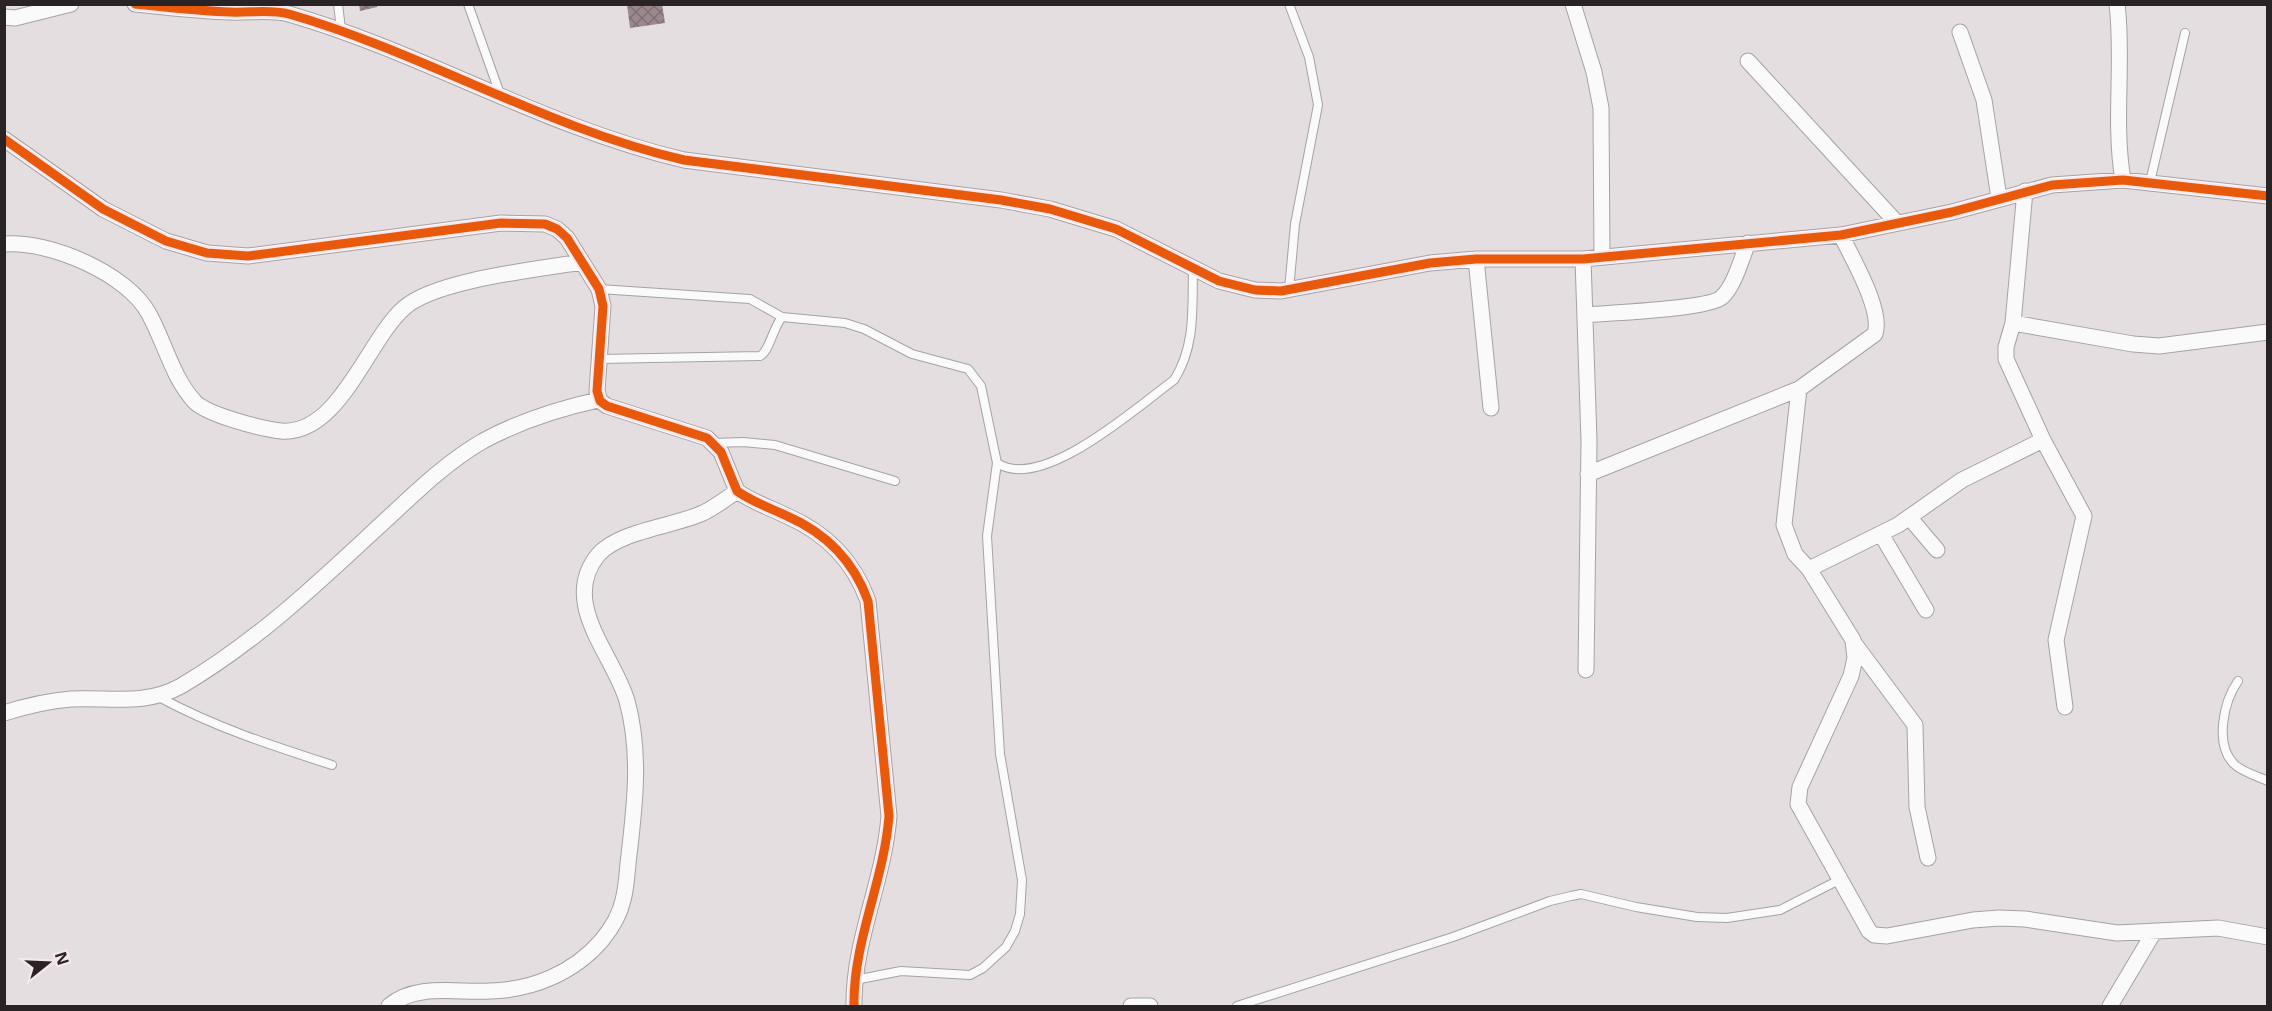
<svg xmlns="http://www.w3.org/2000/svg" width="2272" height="1011" font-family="'Noto Sans',sans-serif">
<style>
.building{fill:url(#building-cross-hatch)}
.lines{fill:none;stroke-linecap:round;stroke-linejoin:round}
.lane-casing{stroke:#a6a2a4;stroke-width:10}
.street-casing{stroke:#a6a2a4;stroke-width:17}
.lane{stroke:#fbfafa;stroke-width:8}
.street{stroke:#fbfafa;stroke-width:15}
.cycleway-casing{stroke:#f6e7ef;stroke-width:13}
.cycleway{stroke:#e8590c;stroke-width:9}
</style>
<defs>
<pattern id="building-cross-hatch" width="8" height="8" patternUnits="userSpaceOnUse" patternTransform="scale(1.5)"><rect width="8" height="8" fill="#9b888d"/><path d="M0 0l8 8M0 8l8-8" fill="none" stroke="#7e6f73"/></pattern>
</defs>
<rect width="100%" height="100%" fill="#e4dee1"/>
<path class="building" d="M359 4H377V7L360 11Z
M627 4H662L665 23 630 28Z"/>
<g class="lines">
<defs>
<path id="lane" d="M338 4 341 29
M468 4 500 94
M2150 182 2185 33
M599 289 750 299 782 317
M1289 290 1295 224 1318 105 1309 57 1289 4
M599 359 760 356C769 352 773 328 782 317L845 323 864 329 912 354 968 369 981 386 997 463C1042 493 1138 406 1174 380 1196 346 1192 307 1193 268
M714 443 743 442 775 445 895 481
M2238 681C2224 701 2214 744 2234 764 2242 772 2257 776 2268 781
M159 697C214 727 273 746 332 765
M855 980 901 971 970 975 983 968 1006 947 1015 931 1020 914 1022 880 1000 754 987 536 997 463
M1237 1006 1453 937 1550 901 1571 896 1581 894 1636 907 1697 917 1727 918 1780 910 1839 880"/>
<path id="street" d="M135 4C167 7 198 11 230 12 249 13 270 9 289 14 424 53 546 128 684 160L1001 200 1050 209 1116 229 1219 281 1255 290 1281 291 1430 263 1476 259H1583L1841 235 1952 212 2052 185 2123 180 2268 196
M1573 4 1594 72 1601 108 1602 257
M2117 4C2124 62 2113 122 2123 180
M4 17 15 18 71 4
M1960 32 1984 100 1999 198
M1748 61 1897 223
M4 139 103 209 166 241 207 253 248 256 501 223 545 224 557 229 567 238 599 289 603 306 597 391 600 401 607 406 707 438 721 452 737 491C752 502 771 508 787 516 826 533 854 562 868 601L889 816C884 881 853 941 854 1006
M2025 191 2013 323 2006 347V359L2043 440 2084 516 2056 640 2065 707
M4 244C49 240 128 274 149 314 165 343 173 379 195 402 208 415 262 429 281 431 339 436 368 339 404 308 435 280 539 269 582 262
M1476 259 1491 408
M1583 259 1589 441 1586 670
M1585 315C1607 313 1711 309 1722 297 1735 285 1741 259 1748 243
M2013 323 2133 344 2159 346 2268 332
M1799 389 1784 525 1795 554 1809 569 1853 640 1855 658 1851 676 1800 787 1798 804 1869 931 1874 935 1887 936 1973 920 1999 918 2025 919 2117 933 2218 928 2268 937
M1588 474 1799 389 1875 334C1883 310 1852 258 1841 235
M1909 517 1937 550
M1881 534 1926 610
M1809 569 1898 525 1962 480 2043 440
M1854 643 1915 725 1917 807 1928 858
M4 713C26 706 48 701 71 699 110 697 145 706 181 686 253 644 315 586 375 530 409 499 443 464 483 441 520 421 557 409 598 400L597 391
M389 1006C416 983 457 993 490 991 532 990 574 973 602 940 611 929 620 914 623 900 627 886 627 869 629 855 635 804 641 752 627 701 614 655 559 603 598 555 618 531 675 526 703 513 715 507 726 499 737 491
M1131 1006H1150
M2110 1006 2154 932"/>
</defs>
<use href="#lane" class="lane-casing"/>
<use href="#street" class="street-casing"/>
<use href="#lane" class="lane"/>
<use href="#street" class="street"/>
<defs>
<path id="cycleway" d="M135 4C167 7 198 11 230 12 249 13 270 9 289 14 424 53 546 128 684 160L1001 200 1050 209 1116 229 1219 281 1255 290 1281 291 1430 263 1476 259H1583L1841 235 1952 212 2052 185 2123 180 2268 196
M4 139 103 209 166 241 207 253 248 256 501 223 545 224 557 229 567 238 599 289 603 306 597 391 600 401 607 406 707 438 721 452 737 491C752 502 771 508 787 516 826 533 854 562 868 601L889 816C884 881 853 941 854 1006"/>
</defs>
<use href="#cycleway" class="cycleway-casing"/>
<use href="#cycleway" class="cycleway"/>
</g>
<rect width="2272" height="1011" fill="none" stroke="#292326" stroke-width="12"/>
<g transform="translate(48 963) rotate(72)" stroke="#f6e7ef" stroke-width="4.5" paint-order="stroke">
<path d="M0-4.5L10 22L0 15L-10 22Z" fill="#292326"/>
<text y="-9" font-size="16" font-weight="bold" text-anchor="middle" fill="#292326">N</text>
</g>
</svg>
